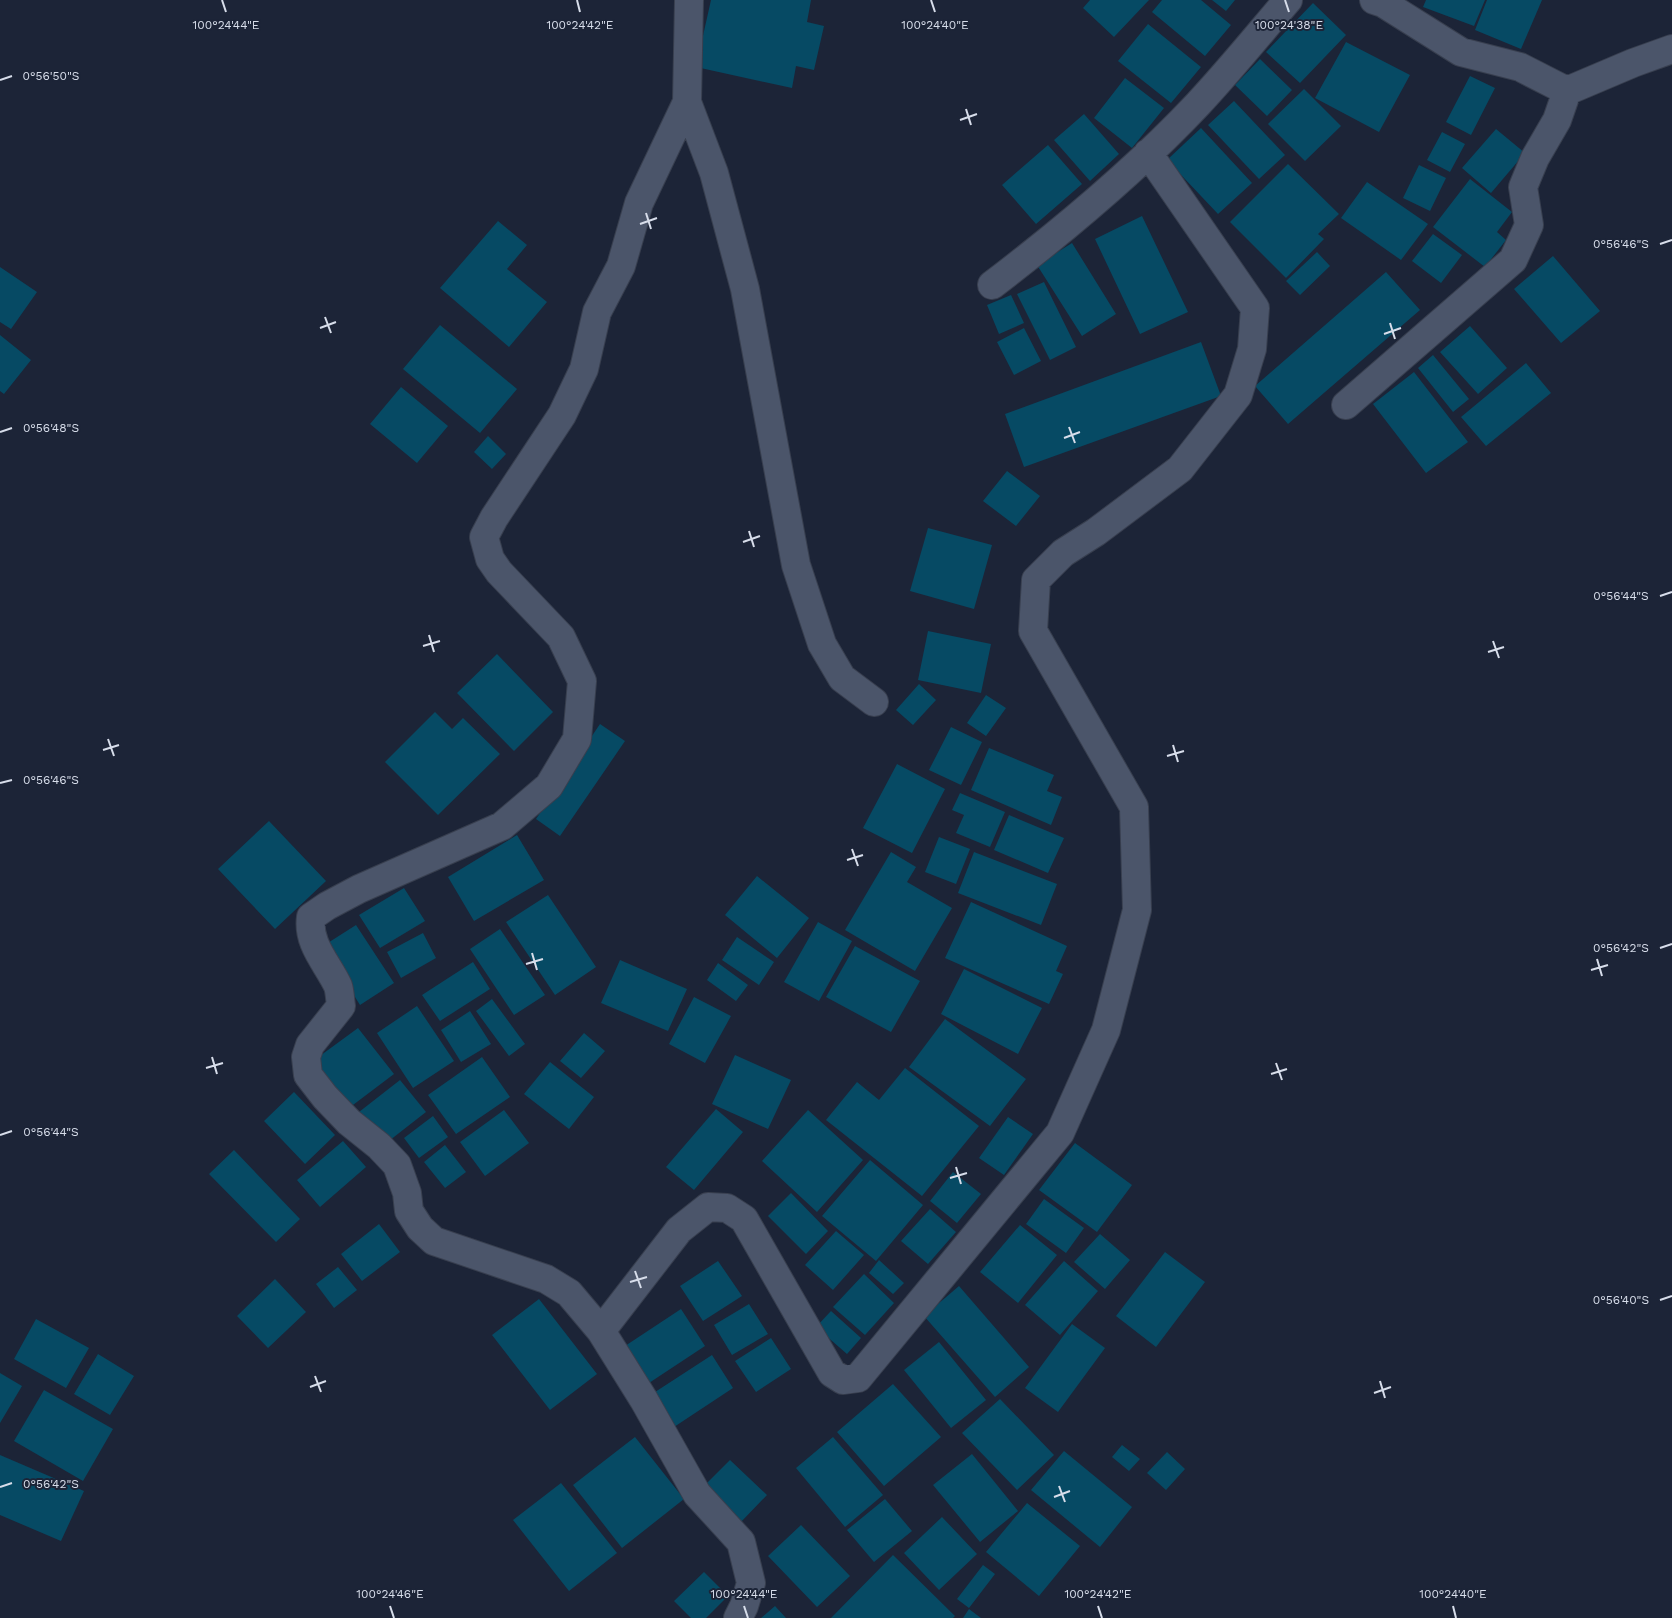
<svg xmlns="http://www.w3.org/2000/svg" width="1672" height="1618" font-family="'Work Sans',sans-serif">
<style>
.building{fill:#064a64}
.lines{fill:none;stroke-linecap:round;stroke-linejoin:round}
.minor-casing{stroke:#383f4f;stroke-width:30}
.minor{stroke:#4b556a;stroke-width:28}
.ticks{fill:none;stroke:#d7ddea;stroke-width:2}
.ticks-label{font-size:12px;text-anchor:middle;fill:#d7ddea;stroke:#1c2437;stroke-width:4;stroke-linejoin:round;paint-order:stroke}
</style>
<rect width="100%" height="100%" fill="#1c2437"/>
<path class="building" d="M711 0H811L807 22 824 26 814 70 796 66 792 88 696 67Z
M1090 0H1149L1114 37 1083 8Z
M1162 0H1201L1231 25 1205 56 1152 12Z
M1212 0H1235L1226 11Z
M1426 0H1485L1474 26 1423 7Z
M1487 0H1542L1521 49 1475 30Z
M1313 3 1346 35 1300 83 1266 52Z
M1148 24 1201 67 1171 103 1118 61Z
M1346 42 1410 75 1379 132 1315 98Z
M1260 59 1292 90 1267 116 1235 85Z
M1470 76 1495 88 1471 135 1446 122Z
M1125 78 1164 108 1132 148 1094 118Z
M1304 89 1341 126 1305 161 1268 124Z
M1234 101 1285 155 1259 179 1208 125Z
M1084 114 1119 154 1090 181 1054 140Z
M1201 128 1252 183 1218 214 1167 160Z
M1496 129 1525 153 1491 193 1462 168Z
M1442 132 1465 144 1450 172 1427 160Z
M1048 145 1082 184 1036 224 1002 185Z
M1288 164 1339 214 1318 234 1324 239 1286 278 1230 222Z
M1419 165 1446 178 1430 211 1403 198Z
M1470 179 1512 212 1497 232 1506 240 1485 267 1433 227Z
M1367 182 1428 224 1401 260 1341 218Z
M1142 216 1188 312 1140 334 1095 239Z
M498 221 527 245 507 269 547 302 509 347 440 288Z
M1433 234 1462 255 1441 283 1412 261Z
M1072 243 1116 314 1082 336 1037 265Z
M1317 252 1330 266 1300 295 1286 281Z
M1553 256 1600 311 1561 343 1514 289Z
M0 267 37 292 11 329 0 322Z
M1386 272 1420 310 1288 424 1255 386Z
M1044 282 1076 347 1050 360 1017 294Z
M1011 295 1024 323 999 334 987 305Z
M440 325 517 389 480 433 403 369Z
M1470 326 1507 368 1478 394 1440 352Z
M1024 328 1041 361 1014 375 997 342Z
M0 335 31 360 4 394 0 391Z
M1201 342 1221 396 1024 467 1005 414Z
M1433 355 1469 399 1453 412 1418 368Z
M1526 363 1551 393 1486 446 1461 417Z
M1414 372 1468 442 1426 473 1373 404Z
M401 387 448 426 417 463 370 424Z
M488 436 506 454 492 469 474 452Z
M1007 471 1040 496 1016 526 983 501Z
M928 528 992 545 974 609 910 591Z
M928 631 991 644 981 693 918 680Z
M497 654 553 712 514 751 457 693Z
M919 684 936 700 913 725 896 710Z
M986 695 1006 708 986 736 967 723Z
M435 712 452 729 463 718 500 754 438 815 385 762Z
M600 724 625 741 560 836 536 819Z
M951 727 982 742 961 785 929 770Z
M989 748 1054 775 1047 791 1062 797 1051 825 971 790Z
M897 764 945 789 912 853 863 828Z
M960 793 1005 812 990 847 956 833 964 815 952 810Z
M1009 815 1064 838 1048 873 994 850Z
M269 821 326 881 275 929 218 869Z
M517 835 544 880 474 921 448 877Z
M939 837 970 849 956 884 925 872Z
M891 852 916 867 907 882 952 908 915 971 845 930Z
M974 852 1057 884 1041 925 958 893Z
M757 876 809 918 777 958 725 915Z
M404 888 425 921 380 948 359 915Z
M548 895 596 967 555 995 506 922Z
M971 902 1067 946 1056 971 1063 974 1049 1004 945 958Z
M818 922 852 941 819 1001 784 982Z
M356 925 394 983 360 1005 323 946Z
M500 929 545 995 514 1015 470 949Z
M423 933 436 958 401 978 387 952Z
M737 937 774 962 759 985 722 960Z
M855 946 920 981 891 1032 826 997Z
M620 960 687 989 668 1031 601 1003Z
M473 962 490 989 440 1021 422 995Z
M718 963 748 985 736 1001 707 980Z
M964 969 1042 1008 1018 1054 941 1014Z
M694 997 731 1016 705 1063 669 1044Z
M492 999 525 1044 509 1056 476 1011Z
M417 1006 454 1061 413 1088 377 1033Z
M470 1011 491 1044 461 1062 441 1030Z
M945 1019 1026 1079 990 1126 909 1067Z
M358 1028 394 1074 349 1108 313 1061Z
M584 1033 605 1051 581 1078 560 1061Z
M735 1055 791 1080 768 1129 712 1104Z
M482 1057 510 1097 456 1134 428 1095Z
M550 1062 594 1097 569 1129 524 1094Z
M905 1068 979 1126 922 1196 826 1120 857 1082 879 1100Z
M400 1080 426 1112 385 1144 359 1112Z
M294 1092 335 1135 305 1164 264 1121Z
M716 1109 743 1132 694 1190 666 1167Z
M504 1110 529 1143 485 1176 460 1142Z
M808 1110 863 1160 817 1212 762 1161Z
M433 1116 448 1137 419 1158 404 1138Z
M1008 1117 1033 1134 1004 1175 979 1158Z
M343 1141 366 1167 320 1207 297 1180Z
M1075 1143 1132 1185 1097 1232 1039 1190Z
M445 1145 466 1172 445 1188 424 1162Z
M234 1150 300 1219 276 1242 209 1174Z
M870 1160 923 1205 876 1261 822 1216Z
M953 1172 981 1194 957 1223 930 1201Z
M791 1193 828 1231 806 1254 768 1216Z
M1044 1199 1084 1228 1066 1253 1026 1224Z
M930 1209 956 1232 928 1264 901 1241Z
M379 1224 400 1252 362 1281 341 1254Z
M1020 1225 1057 1255 1018 1303 980 1272Z
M836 1231 864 1255 833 1290 805 1265Z
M1100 1234 1130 1260 1105 1289 1074 1262Z
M1165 1252 1205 1282 1156 1347 1116 1316Z
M879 1260 904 1283 893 1294 869 1273Z
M718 1261 742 1296 703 1321 680 1286Z
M1064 1261 1098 1291 1060 1335 1025 1305Z
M338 1267 357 1290 334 1308 316 1284Z
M864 1274 894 1303 865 1335 833 1307Z
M275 1279 306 1312 268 1348 237 1316Z
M959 1286 1029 1367 995 1397 924 1316Z
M539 1299 597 1374 550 1410 492 1335Z
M749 1304 768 1334 732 1355 714 1325Z
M681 1309 705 1346 649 1383 625 1346Z
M831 1311 861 1338 847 1354 816 1327Z
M36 1319 89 1348 66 1388 14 1359Z
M1072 1324 1105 1348 1058 1412 1025 1388Z
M771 1338 791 1369 756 1392 735 1361Z
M939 1342 986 1400 951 1428 904 1370Z
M98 1354 134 1376 110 1415 74 1394Z
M712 1355 733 1388 674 1427 652 1394Z
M0 1373 22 1386 0 1423Z
M893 1384 941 1437 884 1486 837 1432Z
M44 1390 113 1429 83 1481 14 1441Z
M1000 1399 1054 1455 1017 1490 962 1433Z
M635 1437 684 1499 622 1548 573 1485Z
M833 1437 883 1495 845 1527 796 1468Z
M1122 1445 1140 1459 1129 1471 1112 1457Z
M1064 1451 1132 1507 1100 1547 1031 1490Z
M1167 1452 1185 1469 1166 1490 1147 1473Z
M972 1454 1018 1511 980 1542 933 1485Z
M0 1455 84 1491 61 1541 0 1515Z
M730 1460 767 1495 740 1523 702 1488Z
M561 1483 617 1553 569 1591 513 1520Z
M885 1499 912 1531 874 1562 847 1530Z
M1027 1503 1080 1546 1039 1596 986 1552Z
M942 1517 977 1554 939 1590 904 1553Z
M801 1525 850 1576 817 1607 768 1556Z
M893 1555 955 1616 953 1618H831Z
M983 1565 995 1574 969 1608 957 1599Z
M704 1572 728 1596 706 1618H691L674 1601Z
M775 1606 786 1618H761Z
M969 1609 981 1618H963Z"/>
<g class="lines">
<defs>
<path id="minor" d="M689 0 687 102 639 203 621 266 597 312 584 369 562 415 494 518 484 537 490 559 499 572 561 637 582 681 577 739 549 786 502 826 359 889 327 906 311 917C307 944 328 964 338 986 340 992 340 1000 341 1006L310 1045 306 1057 308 1075 325 1097 349 1122 379 1146 397 1165 407 1193 409 1211 420 1228 434 1241 546 1279 569 1293 601 1331 644 1400 697 1494 741 1542 751 1583 744 1606 738 1618
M1374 0 1383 3 1461 52 1520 67 1567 91
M687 102 714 173 745 289 796 565 822 644 842 678 874 702
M992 285C1064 230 1135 171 1198 104 1229 71 1258 35 1288 0
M1346 405 1513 260 1529 225 1523 187 1535 158 1557 120 1567 91 1633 63 1672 49
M601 1331 679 1230 708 1207 727 1208 744 1219 832 1373 843 1380 858 1378 1060 1133 1106 1030 1137 910 1134 807 1033 631 1036 580 1063 553 1096 532 1180 469 1238 395 1252 349 1255 308 1148 153"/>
</defs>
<use href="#minor" class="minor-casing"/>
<use href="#minor" class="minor"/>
</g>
<path class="ticks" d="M222 0 226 12M577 0 580 12M931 0 935 12M1285 0 1289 12M0 80 12 76M966 109 971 125M960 120 977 114M646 213 651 229M640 224 657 218M1660 244 1672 240M325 317 331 333M1390 323 1395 339M320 328 336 322M1384 334 1401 328M1069 427 1075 443M0 432 12 428M1064 438 1080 432M749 531 754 547M743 542 760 536M1660 596 1672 592M429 635 434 652M1493 641 1499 658M423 646 440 641M1488 652 1504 647M108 739 114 756M1173 745 1178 762M103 750 119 745M1167 756 1184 751M0 783 12 780M852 849 858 866M847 860 863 855M1660 948 1672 944M532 953 537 970M1597 959 1602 976M526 964 543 959M1591 970 1608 965M212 1057 217 1074M1276 1063 1282 1080M206 1068 223 1063M1271 1074 1287 1069M0 1135 12 1131M956 1167 961 1184M950 1178 967 1173M635 1271 641 1288M630 1282 647 1277M1660 1300 1672 1296M315 1376 321 1392M1380 1381 1385 1398M310 1387 326 1381M1374 1393 1391 1387M1059 1486 1065 1502M0 1487 12 1483M1054 1497 1070 1491M390 1606 394 1618M744 1606 748 1618M1098 1606 1102 1618M1453 1606 1456 1618"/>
<g class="ticks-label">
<text x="226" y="29">100°24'44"E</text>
<text x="580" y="29">100°24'42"E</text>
<text x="935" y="29">100°24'40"E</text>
<text x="1289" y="29">100°24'38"E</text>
<text x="51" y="80">0°56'50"S</text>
<text x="1621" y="248">0°56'46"S</text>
<text x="51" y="432">0°56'48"S</text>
<text x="1621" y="600">0°56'44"S</text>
<text x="51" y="784">0°56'46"S</text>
<text x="1621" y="952">0°56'42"S</text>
<text x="51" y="1136">0°56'44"S</text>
<text x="1621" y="1304">0°56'40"S</text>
<text x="51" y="1488">0°56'42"S</text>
<text x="390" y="1598">100°24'46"E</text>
<text x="744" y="1598">100°24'44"E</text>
<text x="1098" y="1598">100°24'42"E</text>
<text x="1453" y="1598">100°24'40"E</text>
</g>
</svg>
